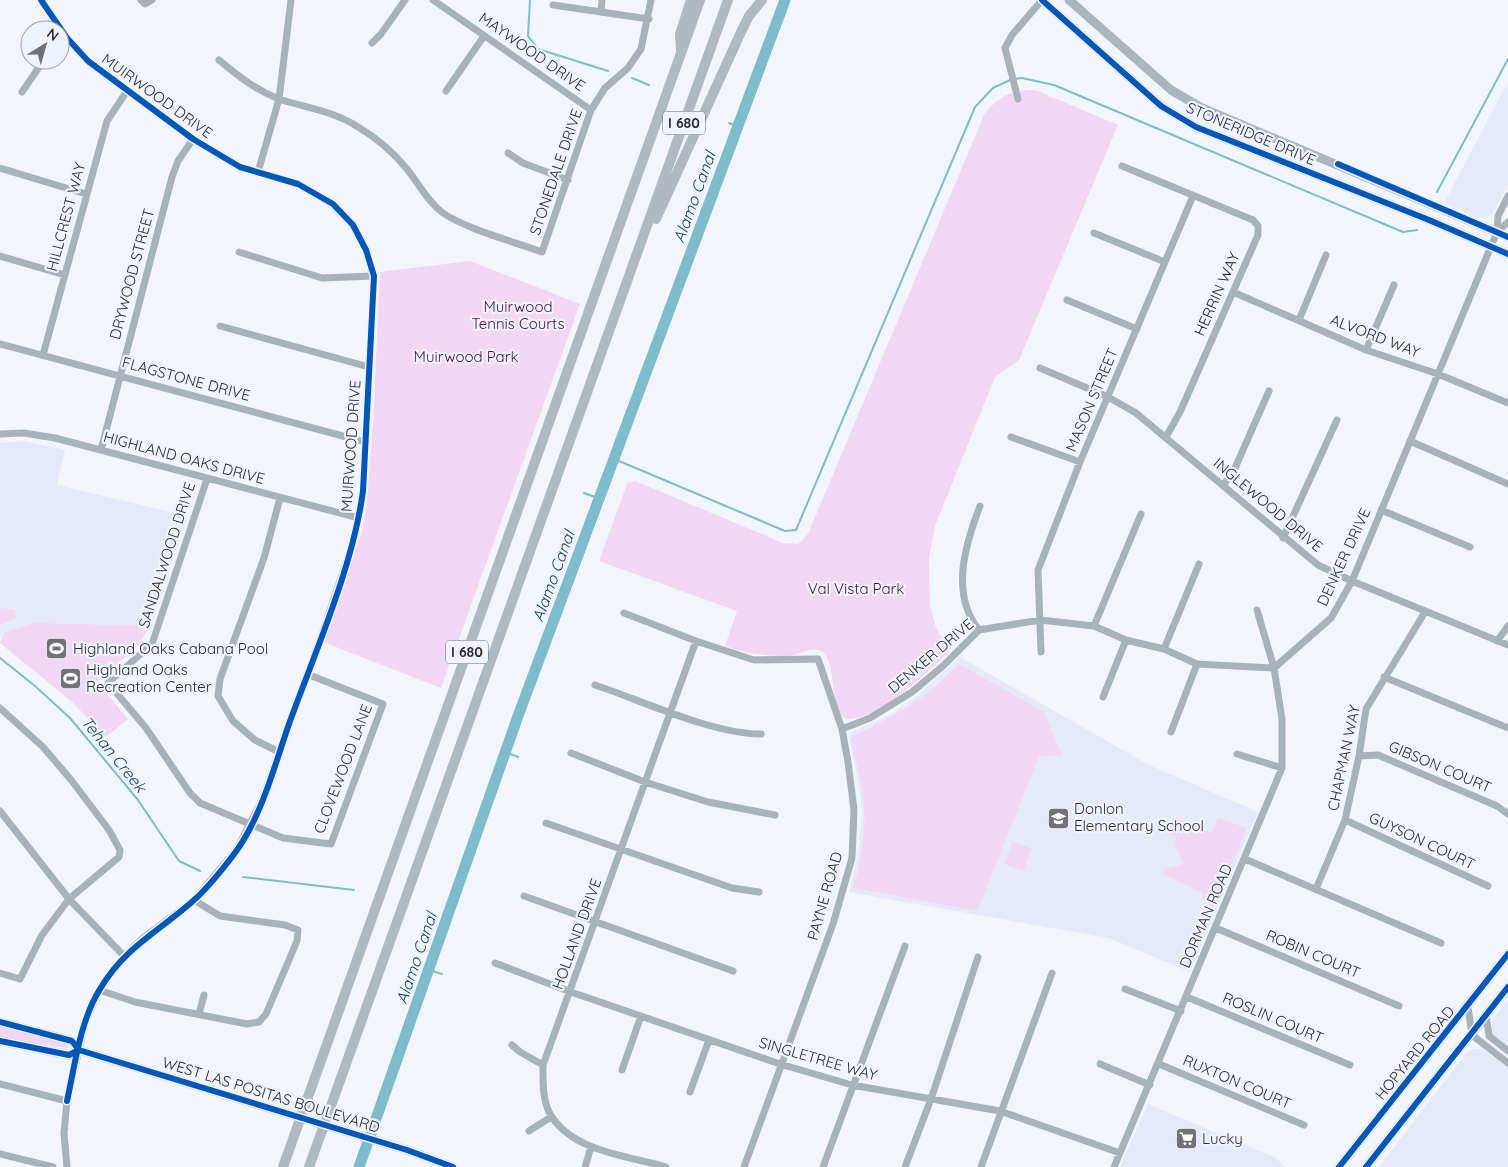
<svg xmlns="http://www.w3.org/2000/svg" width="1508" height="1167" font-family="Quicksand,sans-serif">
<style>
.built{fill:#e6eaf8}
.green{fill:#f1d7f3}
.water{fill:#7ebccc}
.lines{fill:none;stroke-linecap:round;stroke-linejoin:round}
.stream{stroke:#7ebccc;stroke-width:2}
.river{stroke:#7ebccc;stroke-width:11}
.minor{stroke:#aab2b9;stroke-width:7}
.major{stroke:#acb4bc;stroke-width:9}
.highway{stroke:#b0b9c0;stroke-width:10}
.major-bridge{stroke:#acb4bc;stroke-width:9}
.cycleway-casing{stroke:#eff3ff;stroke-width:9}
.cycleway{stroke:#0057b8;stroke-width:6}
.labels{text-anchor:middle;stroke-width:4.5;stroke-linejoin:round;paint-order:stroke}
.shield{fill:#eff3ff;stroke:#66686f;stroke-width:1}
.shield-label{font-size:14px;font-weight:bold;fill:#2b2c31}
.street-label{font-size:15px;fill:#2b2c31;stroke:#eff3ff}
.park-label{font-size:15px;fill:#4b0d49;stroke:#eff3ff}
.poi-label{font-size:15px;fill:#2b2c31;stroke:#eff3ff;text-anchor:start}
.water-label{font-size:16px;font-style:italic;fill:#153e47;stroke:#eff3ff}
</style>
<rect width="100%" height="100%" fill="#f2f5fc"/>
<path class="built" d="M1508 82V184L1493 212 1486 218H1478L1444 203Z
M24 441 65 450 57 485 187 516 149 626 4 633 0 639V443Z
M960 657 1149 765 1258 812 1190 972 1109 938 849 892 859 850 862 812 859 786 849 736 852 732 892 714 911 701Z
M1508 1000V1048L1492 1035 1491 1028 1494 1017Z
M1474 1049H1483L1508 1067V1167H1379L1467 1052Z
M1148 1104 1274 1157 1286 1167H1120Z"/>
<path class="green" d="M1028 90 1038 91 1118 125 1019 360 995 377 935 526 929 558 930 606 936 628 950 651C930 671 875 722 846 719 829 708 837 661 822 652 811 645 801 655 789 656 766 657 746 653 725 646L737 611 599 561 627 484 635 481 783 543 798 544 808 534 985 113C999 97 1008 92 1028 90Z
M470 261 580 304 441 688 323 642 361 535 366 511 373 425 380 272Z
M0 608 15 610 16 618 0 625Z
M33 623 149 626 143 638 131 653 98 678 99 689 109 696 128 719 106 737 72 702 0 643 4 633Z
M959 664 1044 712 1062 755 1039 757 977 911 853 888C864 854 868 818 861 782 859 768 851 750 852 737L905 709 929 692Z
M1175 817 1211 833 1218 818 1247 828 1205 928 1202 920 1212 897 1206 895 1203 900V893L1163 874 1165 869 1183 864 1175 845 1176 836 1169 833Z
M1013 841 1032 849 1023 871 1004 864Z
M0 1025 64 1042 69 1048 0 1039Z"/>
<path class="water" d="M48 649a9 9 0 1 1 18 0a9 9 0 1 1-18 0Z"/>
<g class="lines">
<path class="stream" d="M530 0 528 36 538 49 608 71
M632 78 649 85
M1015 79 1022 78 1054 85 1403 232 1417 230
M729 123 738 127
M1437 192 1508 59
M612 458 785 531 796 530 975 107 993 88 1010 80
M584 493 598 498
M0 658 35 686 70 718 138 800 179 861 200 871
M505 752 518 757
M243 877 354 890
M429 970 442 974"/>
<path class="river" d="M359 1167 518 716 785 0"/>
<path class="minor" d="M41 0 67 38 88 61 193 139 240 167 298 184 333 204 353 225 366 250 374 276 363 491 353 542 325 625 262 800 237 849 194 900 143 938 124 956 99 990 85 1024 67 1101 64 1133 67 1167
M141 0 145 4 152 0
M433 0 591 110
M553 5 649 19
M601 12 602 0
M372 43 381 34 405 0
M60 45 67 38
M219 60C238 76 256 90 279 99 306 108 334 111 358 127 377 138 393 152 407 169 419 184 428 202 443 213 466 229 515 242 542 252L591 110 605 88 628 68 641 49 651 0
M446 91 484 36
M22 92 44 60
M1018 99 1005 48 1012 35 1042 0
M508 153 523 163 568 180
M1122 166 1253 220 1258 226V235L1180 412 1166 437
M0 168 86 194
M258 172 279 99 291 0
M1497 232 1508 222
M1094 233 1165 262
M239 252 322 278 374 276
M0 256 65 275
M1233 292 1366 350 1438 374 1508 403
M1067 300 1137 329
M1299 320 1326 255
M220 326 369 367
M0 344 365 442
M1366 350 1394 285
M43 355 107 121 127 91
M1040 368 1108 397 1136 413 1318 565 1352 581 1508 645
M0 434 24 433 55 438 359 518
M1011 437 1080 462
M1410 441 1508 484
M101 450 172 177 178 161 193 139
M207 479 152 644 108 683 146 728 190 793 200 803 283 838 331 844 383 704 307 674
M1223 486 1235 468 1269 391
M1381 510 1470 547
M1283 538 1337 420
M624 613 696 641 754 660 818 659 842 729 848 762 854 810 852 858 833 924 744 1167
M1094 626 1141 514
M979 630C950 594 965 545 980 506
M1497 641 1508 626
M1164 649 1199 564
M1041 652 1038 570 1080 462 1193 196
M1384 677 1508 728
M595 685C643 701 712 734 761 734
M1103 697 1126 640
M0 708 43 747 72 781 109 830 120 850 119 857 69 899 42 935 20 979 0 973
M842 729 870 718 912 692 944 665 979 630 1040 620 1094 626 1126 640 1164 649 1197 664 1274 668 1331 618 1352 581 1497 232 1498 216 1508 196
M1171 732 1197 664
M279 752 255 740 233 721 218 696 220 679 264 558 280 498
M571 753 645 782 708 802 775 815
M1237 754 1282 768
M1359 756 1378 755 1497 806 1508 814
M0 811 69 899 124 956
M1345 820 1488 886
M546 823 732 888 759 892
M1245 859 1441 943
M1316 889 1345 820 1359 756 1366 709 1425 612
M524 896 733 971
M1216 928 1399 1006
M495 963 571 992 780 1064 852 1085 1000 1111 1120 1153
M1125 989 1181 1011
M99 990 135 1002 247 1024 259 1022 266 1014 297 941 298 930 285 925 220 916 194 900
M1187 997 1350 1065
M1468 1007 1472 1035 1508 1063
M199 1014 204 995
M1486 1015 1489 1036 1508 1051
M512 1045 520 1052 543 1065
M1100 1064 1150 1085
M1159 1064 1304 1125
M622 1070 641 1016
M0 1084 67 1101
M690 1092 709 1040
M529 1131 551 1117
M0 1154 53 1167
M585 1167 591 1147
M666 1167C629 1156 575 1152 552 1117 542 1103 543 1081 543 1065L696 641
M823 1167 905 946
M905 1167 931 1099 978 957
M981 1167 1052 973
M1114 1167 1282 768V719L1274 668 1257 610"/>
<path class="major" d="M1042 0 1161 106 1196 127 1429 220 1508 254
M1069 0 1171 90 1202 108 1508 237
M0 1022 72 1041 79 1050 272 1109
M0 1041 69 1055 79 1050
M407 1150 453 1167
M1339 1167 1508 954
M1366 1167 1508 987"/>
<path class="highway" d="M681 50 680 34 691 0
M656 219 741 32 749 16 762 0
M283 1167 700 0
M309 1167 728 0"/>
<path class="major-bridge" d="M272 1109 407 1150"/>
<defs>
<path id="cycleway" d="M41 0 67 38 88 61 193 139 240 167 298 184 333 204 353 225 366 250 374 276 363 491C353 567 315 652 289 724 275 764 262 815 237 850 227 864 206 890 193 901 158 932 125 947 100 989 80 1021 75 1065 67 1101
M1042 0 1161 106 1196 127 1429 220 1508 254
M1338 164 1508 237
M0 1022 72 1041 79 1050 407 1150 453 1167
M0 1041 69 1055 79 1050
M1339 1167 1508 954
M1366 1167 1508 987"/>
</defs>
<use href="#cycleway" class="cycleway-casing"/>
<use href="#cycleway" class="cycleway"/>
</g>
<defs>
<symbol id="stadium-square" viewBox="-11 -11 22 22"><rect x="-9" y="-9" width="18" height="18" rx="4" fill="#717278" stroke="#eff3ff"/><path d="M0-5a6.5 5 0 1 0 0 10a6.5 5 0 1 0 0-10ZM-3.5-1.8h7v3.6h-7Z" fill="#fff"/></symbol>
<symbol id="school-square" viewBox="-11 -11 22 22"><rect x="-9" y="-9" width="18" height="18" rx="4" fill="#717278" stroke="#eff3ff"/><path d="M0-5L7-2L0 1L-7-2ZM-4 1L0 2.5L4 1V4Q0 6-4 4Z" fill="#fff"/></symbol>
<symbol id="supermarket-square" viewBox="-11 -11 22 22"><rect x="-9" y="-9" width="18" height="18" rx="4" fill="#717278" stroke="#eff3ff"/><path d="M-6-5.5h2.5l.6 2H6L4.5 2H-2.5L-4.4-4H-6ZM-1.5 3.2a1.3 1.3 0 1 0 .1 0ZM3 3.2a1.3 1.3 0 1 0 .1 0Z" fill="#fff"/></symbol>
</defs>
<g fill-rule="evenodd">
<use href="#stadium-square" x="44" y="636" width="25" height="25"/>
<use href="#stadium-square" x="58" y="666" width="25" height="25"/>
<use href="#school-square" x="1046" y="806" width="25" height="25"/>
<use href="#supermarket-square" x="1174" y="1126" width="25" height="25"/>
</g>
<g class="labels">
<g class="shield">
<rect x="663" y="111.5" width="42" height="23" rx="4"/>
<rect x="446" y="640.5" width="42" height="23" rx="4"/>
</g>
<g class="shield-label">
<text x="684" y="128">I 680</text>
<text x="467" y="657">I 680</text>
</g>
<g class="street-label">
<text transform="translate(532 52) rotate(35)" y="5">MAYWOOD DRIVE</text>
<text transform="translate(157 96) rotate(36)" y="5">MUIRWOOD DRIVE</text>
<text transform="translate(1251 134) rotate(23)" y="5">STONERIDGE DRIVE</text>
<text transform="translate(556 172) rotate(-71)" y="5">STONEDALE DRIVE</text>
<text transform="translate(66 217) rotate(-75)" y="5">HILLCREST WAY</text>
<text transform="translate(132 274) rotate(-75)" y="5">DRYWOOD STREET</text>
<text transform="translate(1217 294) rotate(-66)" y="5">HERRIN WAY</text>
<text transform="translate(1375 336) rotate(21)" y="5">ALVORD WAY</text>
<text transform="translate(186 379) rotate(15)" y="5">FLAGSTONE DRIVE</text>
<text transform="translate(1092 400) rotate(-67)" y="5">MASON STREET</text>
<text transform="translate(351 446) rotate(-86)" y="5">MUIRWOOD DRIVE</text>
<text transform="translate(184 458) rotate(15)" y="5">HIGHLAND OAKS DRIVE</text>
<text transform="translate(1268 505) rotate(40)" y="5">INGLEWOOD DRIVE</text>
<text transform="translate(167 555) rotate(-72)" y="5">SANDALWOOD DRIVE</text>
<text transform="translate(1344 557) rotate(-65)" y="5">DENKER DRIVE</text>
<text transform="translate(931 656) rotate(-40)" y="5">DENKER DRIVE</text>
<text transform="translate(1344 758) rotate(-78)" y="5">CHAPMAN WAY</text>
<text transform="translate(1440 767) rotate(23)" y="5">GIBSON COURT</text>
<text transform="translate(343 769) rotate(-69)" y="5">CLOVEWOOD LANE</text>
<text transform="translate(1422 841) rotate(25)" y="5">GUYSON COURT</text>
<text transform="translate(825 896) rotate(-74)" y="5">PAYNE ROAD</text>
<text transform="translate(1206 916) rotate(-67)" y="5">DORMAN ROAD</text>
<text transform="translate(577 934) rotate(-70)" y="5">HOLLAND DRIVE</text>
<text transform="translate(1313 954) rotate(23)" y="5">ROBIN COURT</text>
<text transform="translate(1273 1018) rotate(23)" y="5">ROSLIN COURT</text>
<text transform="translate(1415 1053) rotate(-51)" y="5">HOPYARD ROAD</text>
<text transform="translate(818 1059) rotate(16)" y="5">SINGLETREE WAY</text>
<text transform="translate(1237 1082) rotate(23)" y="5">RUXTON COURT</text>
<text transform="translate(271 1095) rotate(17)" y="5">WEST LAS POSITAS BOULEVARD</text>
</g>
<g class="park-label">
<text x="518" y="312">Muirwood<tspan x="518" dy="17">Tennis Courts</tspan></text>
<text x="466" y="362">Muirwood Park</text>
<text x="856" y="594">Val Vista Park</text>
</g>
<g class="poi-label">
<text x="73" y="654">Highland Oaks Cabana Pool</text>
<text x="86" y="675">Highland Oaks<tspan x="86" dy="17">Recreation Center</tspan></text>
<text x="1074" y="814">Donlon<tspan x="1074" dy="17">Elementary School</tspan></text>
<text x="1202" y="1144">Lucky</text>
</g>
<g class="water-label">
<text transform="translate(694 197) rotate(-70)" y="6">Alamo Canal</text>
<text transform="translate(553 576) rotate(-70)" y="6">Alamo Canal</text>
<text transform="translate(114 754) rotate(51)" y="6">Tehan Creek</text>
<text transform="translate(416 958) rotate(-71)" y="6">Alamo Canal</text>
</g>
</g>
<g transform="translate(45 45) rotate(37)"><circle r="24" fill="#eff3ff" stroke="#a1a3ad"/>
<path d="M0-4L9 19L0 12L-9 19Z" fill="#717278"/>
<text y="-8" font-size="14" font-weight="bold" text-anchor="middle" fill="#2b2c31">N</text>
</g>
</svg>
